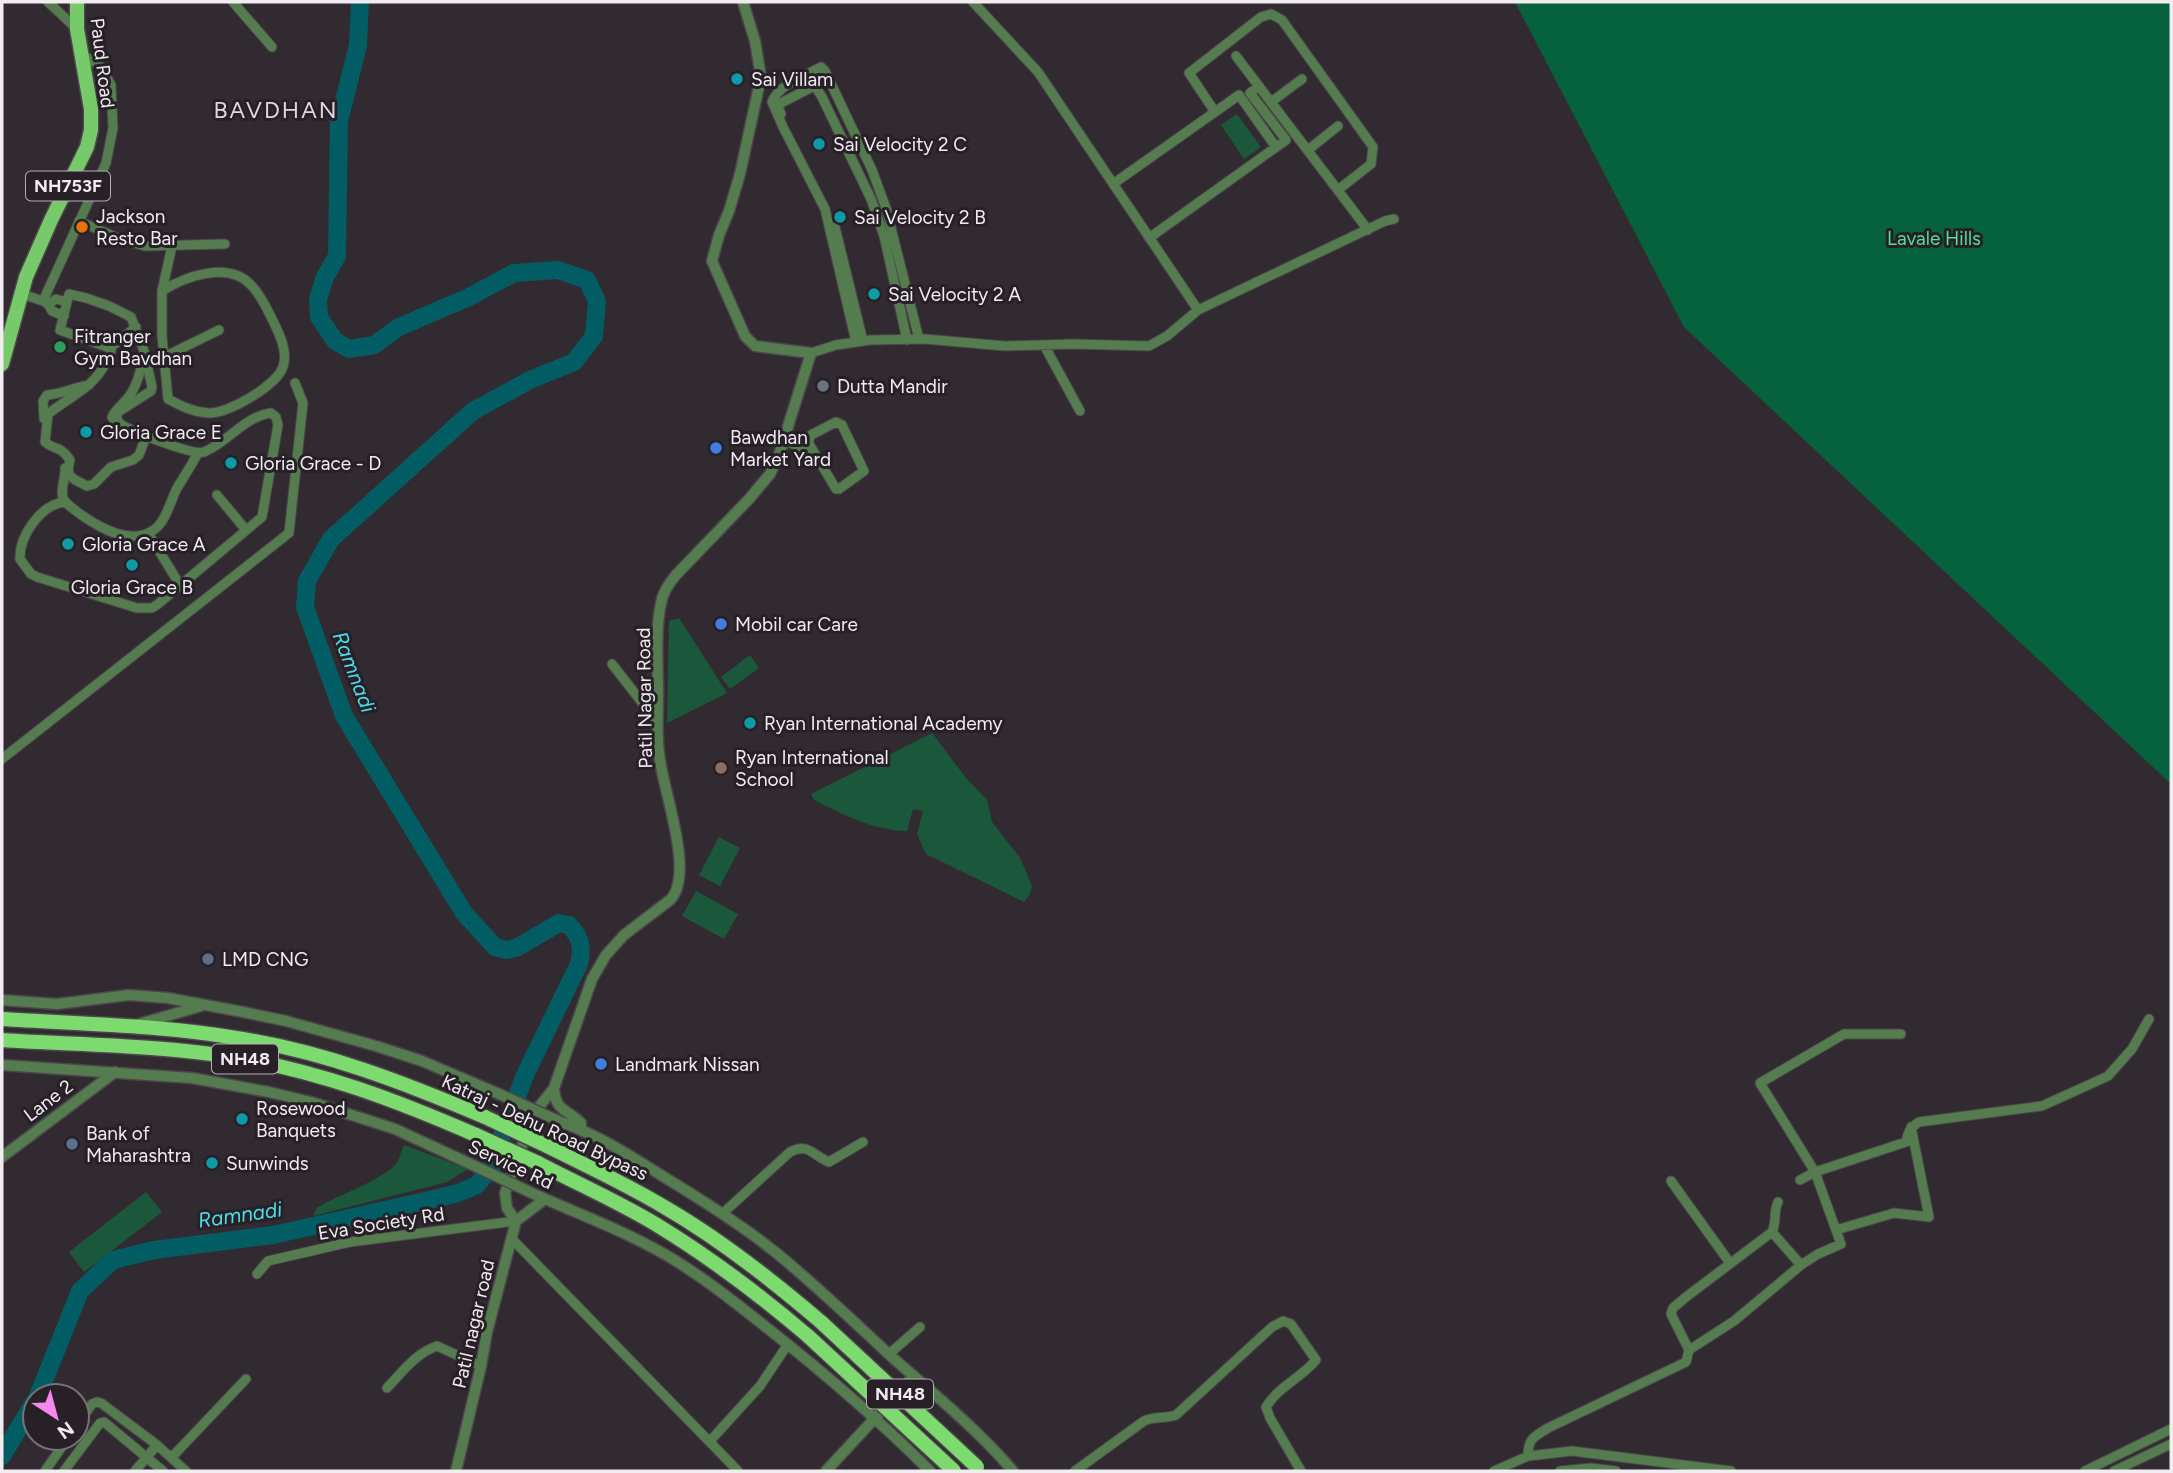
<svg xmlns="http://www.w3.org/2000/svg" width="2173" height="1473" font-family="Figtree,sans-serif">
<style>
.green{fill:#1b583b}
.forest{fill:#06623e}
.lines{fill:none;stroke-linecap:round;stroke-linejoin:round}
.river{stroke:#025c63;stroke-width:18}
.minor-casing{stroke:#4c464c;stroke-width:11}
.tertiary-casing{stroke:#4c464c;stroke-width:13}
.primary-casing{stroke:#4c464c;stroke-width:17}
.trunk-casing{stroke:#4c464c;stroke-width:17}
.minor{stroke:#547c4e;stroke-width:9}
.tertiary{stroke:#547c4e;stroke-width:10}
.primary{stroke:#77ca69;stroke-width:14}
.trunk{stroke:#7dda6e;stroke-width:14}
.tertiary-bridge-casing{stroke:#4c464c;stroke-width:13;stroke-linecap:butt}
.trunk-bridge-casing{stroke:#4c464c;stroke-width:17;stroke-linecap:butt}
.tertiary-bridge{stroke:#547c4e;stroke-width:10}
.trunk-bridge{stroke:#7dda6e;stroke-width:14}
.culture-dot{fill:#0f9aa8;stroke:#272127;stroke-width:2.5}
.food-dot{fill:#e8710a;stroke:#272127;stroke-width:2.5}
.leisure-dot{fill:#2e9e5b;stroke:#272127;stroke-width:2.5}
.worship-dot{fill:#6b7280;stroke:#272127;stroke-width:2.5}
.shop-dot{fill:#3f7fe0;stroke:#272127;stroke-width:2.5}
.education-dot{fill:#8d6e63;stroke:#272127;stroke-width:2.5}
.service-dot{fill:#5c6f8a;stroke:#272127;stroke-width:2.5}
.labels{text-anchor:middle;stroke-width:6;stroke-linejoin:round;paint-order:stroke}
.shield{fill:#272127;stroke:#b4afb4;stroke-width:2}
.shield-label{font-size:18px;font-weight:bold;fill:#f0ecf0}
.street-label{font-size:19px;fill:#f0ecf0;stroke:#272127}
.poi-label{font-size:19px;fill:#f0ecf0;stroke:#272127;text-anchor:start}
.park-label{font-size:19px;fill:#54dd9c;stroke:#272127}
.water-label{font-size:21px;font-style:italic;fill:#4bddea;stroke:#272127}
.quarter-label{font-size:23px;letter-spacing:2px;fill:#dfd7df;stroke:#272127}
</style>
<rect width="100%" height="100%" fill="#312b31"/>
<path class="green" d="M1237 114 1261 147 1244 159 1221 125Z
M679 618 727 693 667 723 669 621Z
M750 655 759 668 730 689 721 677Z
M932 733 966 778 987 800 992 822 1020 858 1032 886 1030 894 1024 902 926 854 917 834 923 811 913 809 907 831C872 830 844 815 814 800L811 794Z
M719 837 740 848 720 886 699 875Z
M696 891 738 914 724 939 682 916Z
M404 1145 468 1169 447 1182 313 1216 317 1208 325 1203C341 1195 392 1175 398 1161 401 1155 401 1150 404 1145Z
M146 1192 162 1212 84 1272 69 1252Z"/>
<path class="forest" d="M1515 2H2171V784L1684 327Z"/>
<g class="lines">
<path class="river" d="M38 1396 80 1291 113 1260 154 1250 273 1235 434 1199 458 1193 477 1185 493 1165 497 1149 525 1075 579 964C583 947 581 938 569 925L559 923 518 947 507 950 495 947 464 913 344 716 305 607 307 581 331 539 473 411 530 380 574 362 594 336 597 301 587 280 558 270 514 273 467 298 399 327 374 345 349 349 335 341 319 317 318 299 325 277 337 256 339 121 358 45 360 2
M2 1456 35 1401"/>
<defs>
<path id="minor" d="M48 2 77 29
M233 2 272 47
M973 2 1038 72 1198 310
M1236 56 1368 230
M1271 102 1302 79
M1215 112 1189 73 1261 17 1271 14 1282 20 1373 147 1371 164 1338 190
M781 114 778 106 781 103 812 87 816 88 822 97 871 199 884 236 907 340
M1308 150 1338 126
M1113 184 1239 95 1276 147
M79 221 120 239 145 246 225 244
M835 227 863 341
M1149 238 1286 140 1250 93 1259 86
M162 291C186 276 228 261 251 285 261 295 267 309 273 321 280 335 288 352 283 367 276 386 228 414 208 413 193 412 181 406 168 399L162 336V291L172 246
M22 294 43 301 48 304 52 311 64 316
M43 301 106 163 113 128 111 85 101 67 80 53
M48 304 56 299 67 302
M856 342 825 209 783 127 772 102C779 84 805 76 821 67L825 71 872 170 886 208 919 339
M1044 345 1080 411
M110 348 136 327
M811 353 836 345 870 340 925 339 1005 346 1073 344 1149 346 1167 336 1198 310 1385 221 1394 219
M164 357 219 330
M44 419 43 401 47 395C62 394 75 387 89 385
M836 422 842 425 864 471 839 489H836L808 442 811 435Z
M783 440 813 452
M65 468C66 477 59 492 64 500 67 505 75 510 80 514 100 528 132 547 155 529 166 520 170 503 176 490 183 478 191 466 198 453
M217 495 246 530
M65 502C41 504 19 536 20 559L31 574 37 577 137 608H152L158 604 262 517 278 425 276 417 271 413C245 416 227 443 204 452 193 456 132 431 120 424L116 417 118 412 151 391 152 387 144 351 131 317 109 306 86 298 69 294 60 330 110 348 111 351C98 387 76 392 48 414L45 442C55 451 59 444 70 460 65 478 72 478 87 486L94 484 111 467 133 460 139 455 144 442 141 437C128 433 118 430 112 417 116 408 125 403 130 395 139 382 142 366 144 351
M148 533 180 585
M612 664 658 723
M2 759 289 533 303 403 295 383
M1800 1180 1815 1172 1906 1142C1908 1132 1910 1128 1919 1122L2042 1106 2108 1076 2132 1049 2149 1019
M1671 1181 1730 1263
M722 1214 790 1152C809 1142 813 1156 829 1162L863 1142
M1836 1230 1894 1213 1929 1217 1911 1127
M512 1239 738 1471
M1801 1265 1818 1254 1841 1244 1815 1172 1760 1083 1844 1034H1901
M257 1274 268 1261 350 1242 516 1221
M1689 1350 1734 1321 1801 1265 1772 1232
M889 1354 920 1327
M387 1388C402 1372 416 1353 437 1346L481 1366
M77 1425 92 1404 97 1402 101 1403 157 1445 186 1471
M710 1441 760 1386 788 1344
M1528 1456C1528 1438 1534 1437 1548 1428L1686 1362 1689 1350 1671 1314 1673 1308 1686 1297 1772 1232C1777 1222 1773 1212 1778 1202
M172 1457 246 1379
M45 1471 68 1438
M64 1471 100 1423 104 1422 163 1471
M135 1471 157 1445
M1075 1471 1144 1421C1154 1416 1166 1419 1176 1415L1272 1327 1283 1321 1291 1324 1316 1360C1301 1378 1278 1387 1266 1407L1270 1418 1301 1471
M1494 1471 1528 1456 1572 1451 1731 1471
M1560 1471 1591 1468 1616 1471
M2085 1471 2171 1429
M2114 1471 2171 1444"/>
<path id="tertiary" d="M2 1000 57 1004 129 995 168 998 243 1012 286 1021 376 1046 422 1061 497 1093
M139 1024 201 1006
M2 1065 192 1078 269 1092 311 1102 395 1129 464 1161
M561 1122C598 1135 631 1156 664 1177 702 1200 740 1224 774 1251 816 1285 854 1322 893 1358 934 1394 978 1430 1013 1471
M581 1129V1123C567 1109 555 1111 554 1088L592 979 606 955 624 935 670 900C695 875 664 793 660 760 656 739 658 716 658 695 658 667 655 630 661 603 663 592 669 583 676 575L749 499 770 474 779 455 811 353 755 346 745 336 712 261 719 235 729 211 740 174 761 77 755 41 743 2
M2 1157 115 1072
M532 1193C580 1215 631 1233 676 1261 708 1281 737 1304 766 1327 823 1372 878 1419 930 1471
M516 1221 507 1208 505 1193 534 1113 554 1088
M456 1471 481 1366 487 1332 516 1221 545 1199
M826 1471 914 1376"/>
<path id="primary" d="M2 364 26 277 51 220 87 147 91 130V109L77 29V2"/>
<path id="trunk" d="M2 1019C80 1024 159 1025 236 1038 323 1051 405 1083 485 1117
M2 1040C78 1045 156 1045 232 1057 317 1070 398 1101 476 1135
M547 1146C587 1166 628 1185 666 1208 721 1240 772 1280 821 1322
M538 1163C578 1184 619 1202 657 1225 711 1258 760 1295 808 1336"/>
</defs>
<use href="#minor" class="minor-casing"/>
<use href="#tertiary" class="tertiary-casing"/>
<use href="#primary" class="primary-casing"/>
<use href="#trunk" class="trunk-casing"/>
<use href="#minor" class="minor"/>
<use href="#tertiary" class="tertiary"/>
<use href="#primary" class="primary"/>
<use href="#trunk" class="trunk"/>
<defs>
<path id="tertiary-bridge" d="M497 1093 561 1122
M464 1161 532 1193"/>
<path id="trunk-bridge" d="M485 1117 547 1146
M476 1135 538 1163
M821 1322 977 1467
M808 1336 954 1471"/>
</defs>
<use href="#tertiary-bridge" class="tertiary-bridge-casing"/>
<use href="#trunk-bridge" class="trunk-bridge-casing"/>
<use href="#tertiary-bridge" class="tertiary-bridge"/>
<use href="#trunk-bridge" class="trunk-bridge"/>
</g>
<g class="culture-dot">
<circle cx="737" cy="79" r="7"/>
<circle cx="819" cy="144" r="7"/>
<circle cx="840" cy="217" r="7"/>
<circle cx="874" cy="294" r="7"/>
<circle cx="86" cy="432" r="7"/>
<circle cx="231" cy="463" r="7"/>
<circle cx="68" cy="544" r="7"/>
<circle cx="132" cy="565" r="7"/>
<circle cx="750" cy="723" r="7"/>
<circle cx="242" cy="1119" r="7"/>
<circle cx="212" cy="1163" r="7"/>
</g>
<circle class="food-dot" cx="82" cy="227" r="7"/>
<circle class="leisure-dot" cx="60" cy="347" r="7"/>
<circle class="worship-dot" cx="823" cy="386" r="7"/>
<g class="shop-dot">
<circle cx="716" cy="448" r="7"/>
<circle cx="721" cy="624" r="7"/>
<circle cx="601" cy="1064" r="7"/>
</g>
<circle class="education-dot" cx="721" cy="768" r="7"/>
<g class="service-dot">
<circle cx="208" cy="959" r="7"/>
<circle cx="72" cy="1144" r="7"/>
</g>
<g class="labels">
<g class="shield">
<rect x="26" y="171.5" width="84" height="29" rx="5"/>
<rect x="212" y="1044.5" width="66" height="29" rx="5"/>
<rect x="867" y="1379.5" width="66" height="29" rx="5"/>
</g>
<g class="shield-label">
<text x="68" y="192">NH753F</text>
<text x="245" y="1065">NH48</text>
<text x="900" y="1400">NH48</text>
</g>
<g class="street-label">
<text transform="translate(103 63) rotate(83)" y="7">Paud Road</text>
<text transform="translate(644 698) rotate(-91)" y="7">Patil Nagar Road</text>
<text transform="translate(48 1100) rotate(-37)" y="7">Lane 2</text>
<text transform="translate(545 1127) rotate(25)" y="7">Katraj - Dehu Road Bypass</text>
<text transform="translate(511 1164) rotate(25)" y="7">Service Rd</text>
<text transform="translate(381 1223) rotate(-9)" y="7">Eva Society Rd</text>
<text transform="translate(473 1324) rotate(-77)" y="7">Patil nagar road</text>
</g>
<g class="poi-label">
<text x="751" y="86">Sai Villam</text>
<text x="833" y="151">Sai Velocity 2 C</text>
<text x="96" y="223">Jackson<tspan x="96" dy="22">Resto Bar</tspan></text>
<text x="854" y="224">Sai Velocity 2 B</text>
<text x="888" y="301">Sai Velocity 2 A</text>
<text x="74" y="343">Fitranger<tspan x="74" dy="22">Gym Bavdhan</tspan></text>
<text x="837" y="393">Dutta Mandir</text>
<text x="100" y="439">Gloria Grace E</text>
<text x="730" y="444">Bawdhan<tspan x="730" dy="22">Market Yard</tspan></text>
<text x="245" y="470">Gloria Grace - D</text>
<text x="82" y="551">Gloria Grace A</text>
<text x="132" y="594" text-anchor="middle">Gloria Grace B</text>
<text x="735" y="631">Mobil car Care</text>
<text x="764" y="730">Ryan International Academy</text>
<text x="735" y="764">Ryan International<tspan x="735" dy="22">School</tspan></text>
<text x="222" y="966">LMD CNG</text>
<text x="615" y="1071">Landmark Nissan</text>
<text x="256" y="1115">Rosewood<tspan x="256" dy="22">Banquets</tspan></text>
<text x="86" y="1140">Bank of<tspan x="86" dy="22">Maharashtra</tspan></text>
<text x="226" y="1170">Sunwinds</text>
</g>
<g class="park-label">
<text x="1934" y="245">Lavale Hills</text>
</g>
<g class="water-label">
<text transform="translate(354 672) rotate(69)" y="7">Ramnadi</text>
<text transform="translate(240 1215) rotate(-8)" y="7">Ramnadi</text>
</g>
<g class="quarter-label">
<text x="276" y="118">BAVDHAN</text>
</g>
</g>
<rect width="2173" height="1473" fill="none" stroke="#f0ecf0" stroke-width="7"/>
<g transform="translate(56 1417) rotate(144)"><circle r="33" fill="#272127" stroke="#777277" stroke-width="2"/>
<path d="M0-5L12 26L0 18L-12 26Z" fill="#f688ed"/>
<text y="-10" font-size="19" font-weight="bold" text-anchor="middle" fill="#f0ecf0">N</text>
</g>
</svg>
